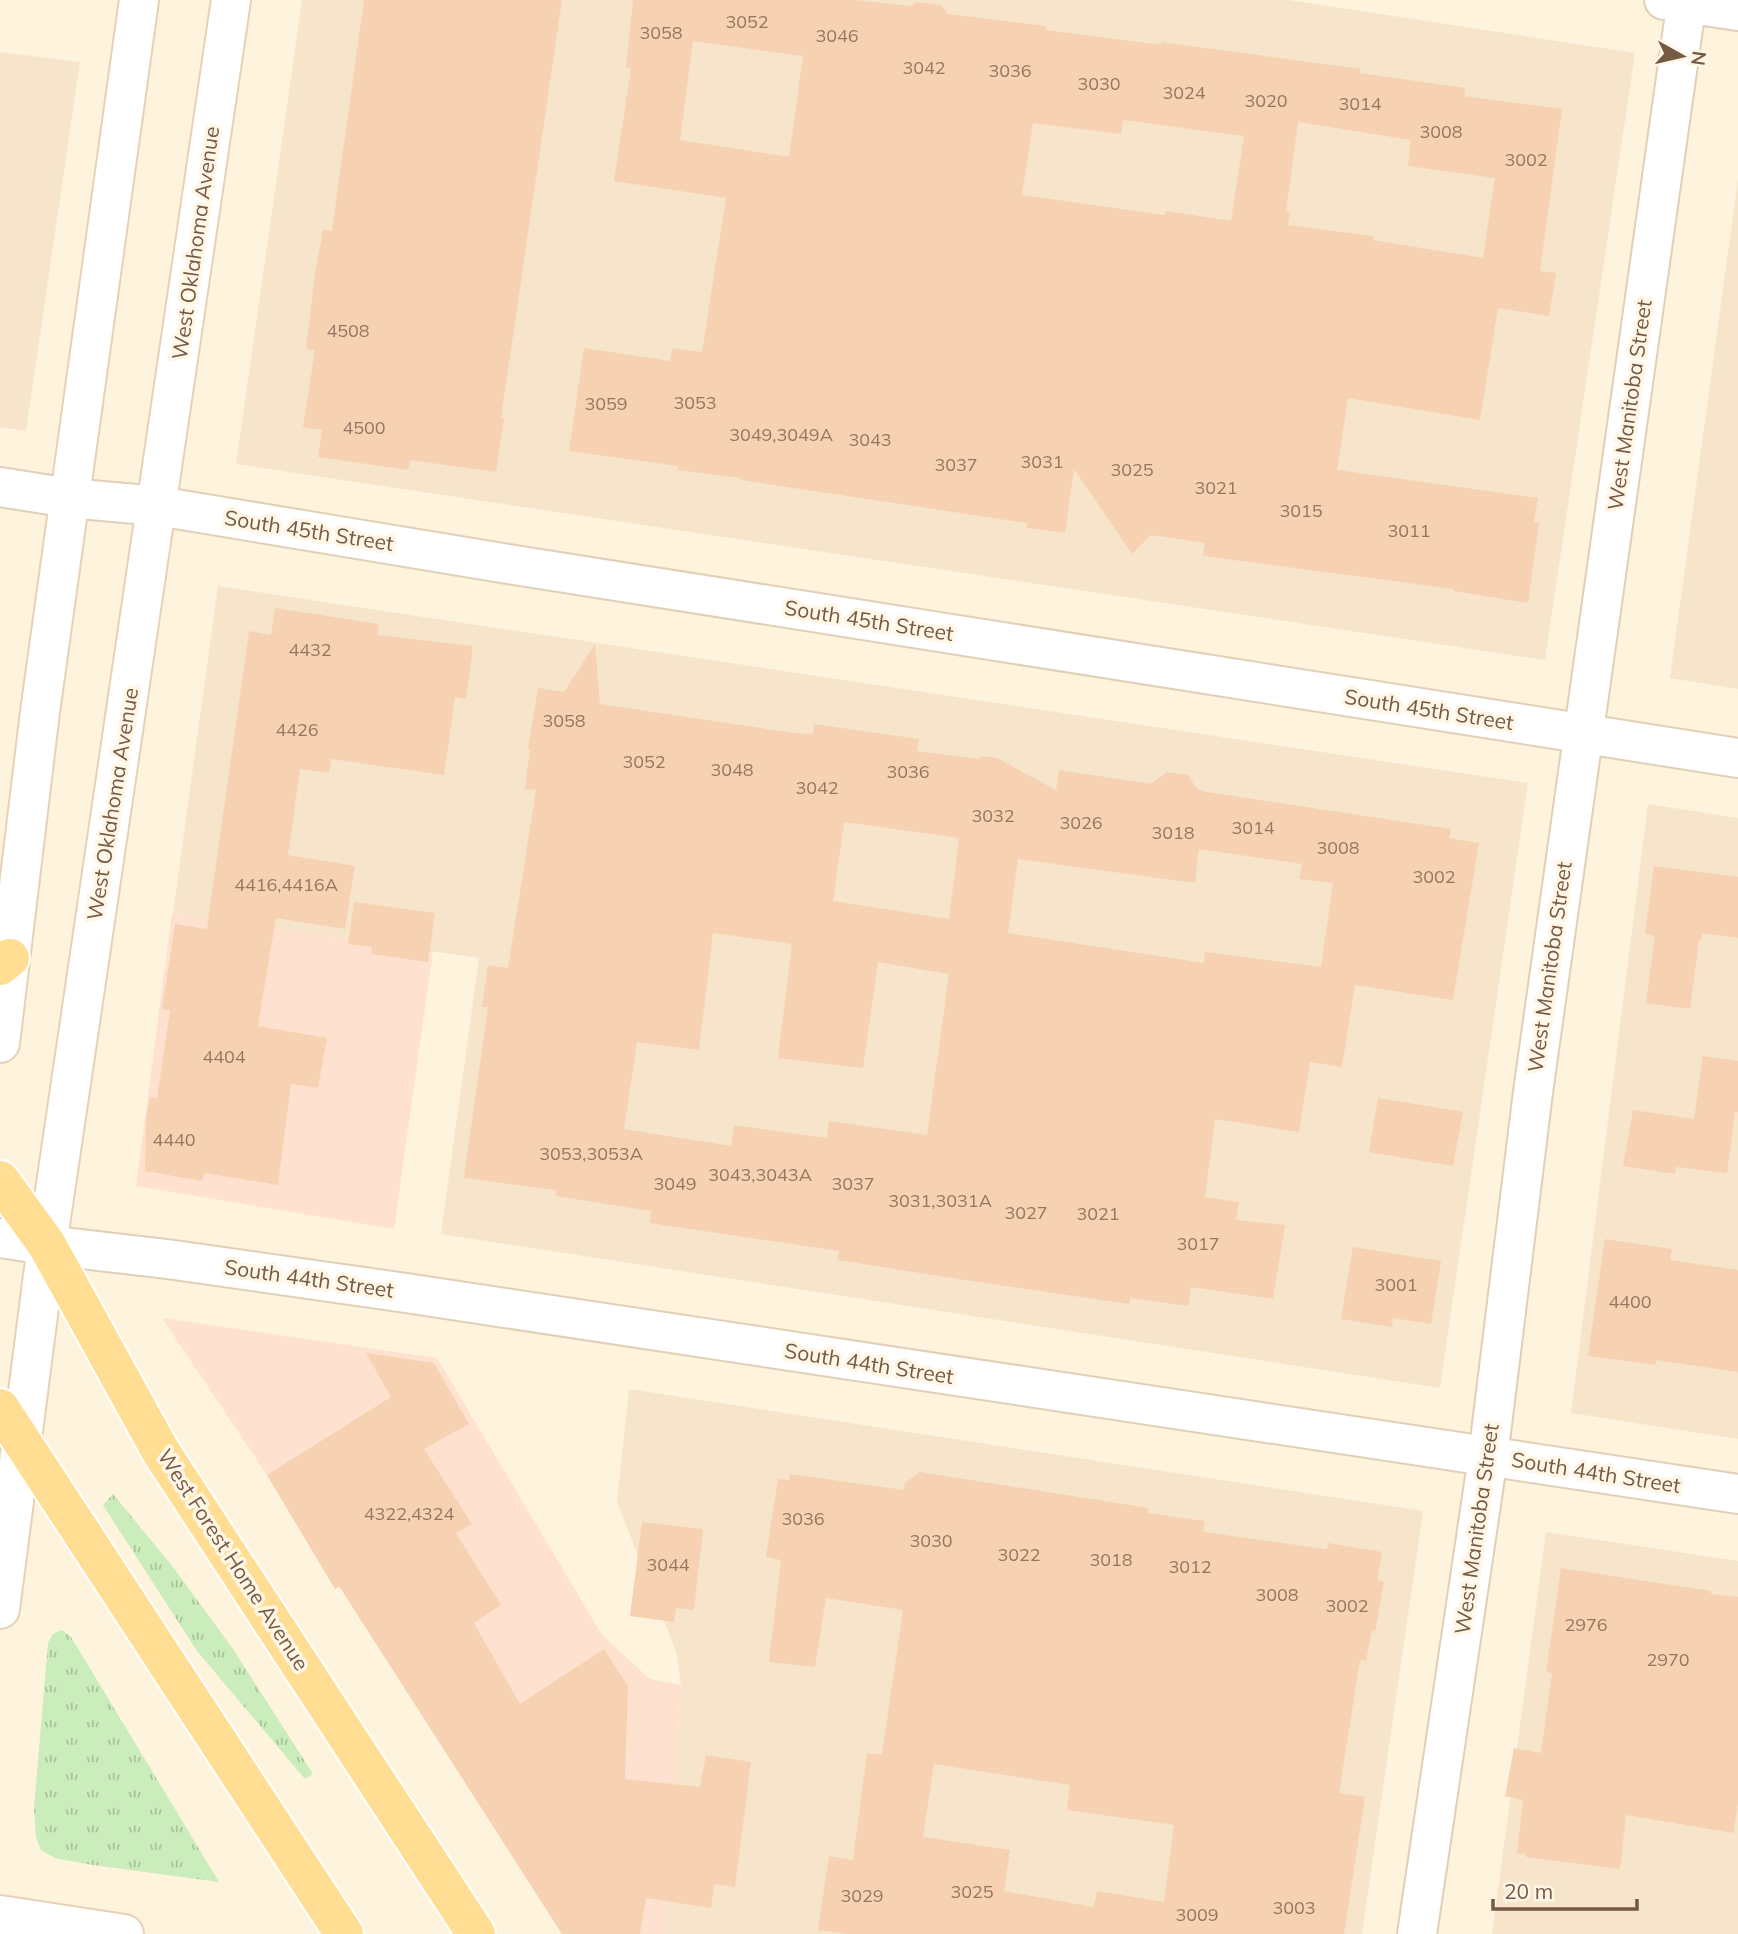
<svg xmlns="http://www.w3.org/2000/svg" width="1738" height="1934" font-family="Mulish,sans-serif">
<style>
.residential{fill:#f6e5ca}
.commercial{fill:#ffe1d0}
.grass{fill:url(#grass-tufts)}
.building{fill:#f6d2b2;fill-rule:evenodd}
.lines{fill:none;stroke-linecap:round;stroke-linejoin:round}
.street-casing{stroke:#e2cfb8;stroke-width:42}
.secondary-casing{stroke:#e8d1b6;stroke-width:42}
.primary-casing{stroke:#fff;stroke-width:42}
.street{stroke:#fff;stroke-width:38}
.secondary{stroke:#fff;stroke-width:38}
.primary{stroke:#ffde93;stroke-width:38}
.labels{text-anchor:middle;stroke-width:7;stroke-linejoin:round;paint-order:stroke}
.number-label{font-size:18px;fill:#957760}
.street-label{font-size:21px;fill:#755944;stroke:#fff6e5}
</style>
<defs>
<pattern id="grass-tufts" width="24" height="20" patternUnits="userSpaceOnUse" patternTransform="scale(1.75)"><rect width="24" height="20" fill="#cbecbb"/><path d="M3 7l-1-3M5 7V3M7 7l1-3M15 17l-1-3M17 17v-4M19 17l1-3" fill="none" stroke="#a9c29a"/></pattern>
</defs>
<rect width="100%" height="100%" fill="#fef3dc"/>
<path class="residential" d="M302 0H1289L1635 53 1545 660 236 464Z
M0 52 80 62 26 431 0 427Z
M1738 179V689L1670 678Z
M218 586 1528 783 1440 1388 441 1234 479 958 173 913Z
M1648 804 1738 818V1439L1571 1413Z
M629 1389 1423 1511 1362 1934H666L681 1685 676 1651 617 1502Z
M1546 1532 1738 1561V1934H1492Z"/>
<path class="commercial" d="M172 913 433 951 394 1229 136 1186Z
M162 1318 437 1358 602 1635 650 1679 681 1685 666 1934H562L340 1587 335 1589 267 1475Z"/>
<path class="grass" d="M113 1494 173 1567 233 1649 313 1774 305 1779 197 1651 103 1505Z
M62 1630 71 1637 219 1882 86 1864 55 1858 41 1850 36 1838 34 1809 48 1643 53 1634Z"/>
<path class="building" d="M364 0H562L501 418H504L496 472 410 460 408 470 318 457 322 430 303 427 315 350 306 349 315 274 323 230 332 231Z
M633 0H855L910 6 916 2 941 5 948 14 1046 26V30L1161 45V42L1361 69 1360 73 1465 88 1464 96 1562 109 1540 271 1556 273 1549 316 1498 308 1480 420 1348 398 1337 470 1538 498 1534 522 1539 523 1528 603 1454 591V589L1203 556 1205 543 1151 535 1132 554 1074 469 1065 533 1027 528V523L741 480V478L677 470 678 466 569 451 584 348 670 361 672 348 702 352 726 198 614 181 631 68 626 67ZM693 41 803 56 789 157 680 140ZM1123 120 1244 136 1231 221 1166 211 1165 215 1022 195 1033 123 1121 134ZM1298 122 1411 140 1408 166 1495 178 1483 258 1373 240V236L1288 225 1290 212H1286Z
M275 608 379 624 377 635 473 646 466 699 455 697 444 775 331 759 329 773 300 769 288 855 355 866 345 929 276 918 258 1026 327 1038 318 1088 291 1084 278 1185 204 1173 202 1181 145 1171 146 1118 150 1097 157 1098 170 1010 162 1009 175 924 207 929 249 631 271 635Z
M595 644 600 704 794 733 813 734 814 724 919 739 917 751 978 759 983 756 997 758 1056 790 1059 770 1151 784 1167 772 1188 775 1197 789 1207 792 1451 829 1449 838 1479 843 1453 1000 1355 985 1342 1067 1310 1062 1299 1132 1215 1119 1205 1197 1239 1202 1236 1220 1285 1225 1273 1299 1191 1287 1188 1306 1130 1298 1129 1304 958 1279 838 1260 839 1251 650 1223 651 1211 555 1196 556 1190 464 1178 488 1007H482L488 965 508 968 536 790 525 789 530 749H528L538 688 564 692ZM844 822 959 838 949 919 833 901ZM1199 849 1302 864 1299 879 1333 883 1321 967 1205 952 1204 963 1008 933 1018 859 1195 883ZM713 933 792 944 778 1058 863 1068 878 962 949 974 927 1135 829 1121 827 1138 734 1125 731 1146 624 1129 637 1042 699 1050Z
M1654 866 1738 877V938L1702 933V940H1699L1690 1009 1646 1003 1655 936 1645 934Z
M354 902 435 913 428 962 371 954 372 947 348 944Z
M1703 1056 1738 1061V1112H1735L1727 1173 1676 1167 1675 1174 1623 1166 1633 1110 1694 1119Z
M1378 1098 1463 1112 1453 1166 1369 1152Z
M1605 1239 1672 1249 1670 1260 1738 1270V1372L1656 1360V1365L1588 1356Z
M1353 1247 1441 1261 1431 1324 1393 1318 1392 1327 1341 1319Z
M366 1353 434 1363 469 1424 424 1449 472 1524 456 1533 501 1605 474 1623 520 1704 604 1649 628 1686 625 1779 700 1787 706 1755 751 1762 735 1887 714 1884 711 1908 646 1898 640 1934H562L339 1586 335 1589 267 1475 391 1397Z
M920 1472 1149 1508 1148 1513 1205 1521 1203 1532 1325 1549H1327L1328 1543 1382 1552 1377 1580 1384 1582 1375 1631 1372 1630 1366 1661 1360 1660 1339 1793 1365 1797 1344 1934H848L818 1930 829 1856 853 1860 867 1753 882 1755 903 1610 826 1598 815 1667 769 1662 781 1560 766 1557 778 1479 789 1480 790 1474 904 1490 905 1483ZM934 1764 1070 1785 1067 1810 1174 1825 1164 1902 1097 1891 1094 1907 1004 1891 1010 1850 923 1837Z
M642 1522 703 1529 694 1610 676 1608 674 1622 630 1616Z
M1561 1568 1711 1591V1594L1738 1597V1803L1733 1833 1626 1815 1620 1869 1526 1857V1854L1517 1853 1523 1800 1505 1796 1514 1748 1541 1753 1552 1673 1546 1672Z"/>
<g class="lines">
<defs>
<path id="street" d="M1664 0 1738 11
M0 487 69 498 158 506 508 564 1738 758
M0 1238 47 1245 167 1259 406 1293 1738 1494
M1417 1934 1488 1457 1533 1092 1687 0"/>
<path id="secondary" d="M0 1043 40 712 139 0
M0 1609 47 1245 231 0
M0 1915 124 1934"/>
<path id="primary" d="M0 966 10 958
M0 1180 47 1245 161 1452 476 1934
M0 1408 344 1934"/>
</defs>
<use href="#street" class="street-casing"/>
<use href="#secondary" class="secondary-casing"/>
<use href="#primary" class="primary-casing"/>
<use href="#street" class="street"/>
<use href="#secondary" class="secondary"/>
<use href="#primary" class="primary"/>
</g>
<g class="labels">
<g class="number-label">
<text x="747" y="28">3052</text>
<text x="661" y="39">3058</text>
<text x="837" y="42">3046</text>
<text x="924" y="74">3042</text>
<text x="1010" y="77">3036</text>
<text x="1099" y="90">3030</text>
<text x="1184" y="99">3024</text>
<text x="1266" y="107">3020</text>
<text x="1360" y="110">3014</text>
<text x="1441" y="138">3008</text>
<text x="1526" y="166">3002</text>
<text x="348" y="337">4508</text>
<text x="695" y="409">3053</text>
<text x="606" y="410">3059</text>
<text x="364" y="434">4500</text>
<text x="781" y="441">3049,3049A</text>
<text x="870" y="446">3043</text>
<text x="1042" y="468">3031</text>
<text x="956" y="471">3037</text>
<text x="1132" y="476">3025</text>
<text x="1216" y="494">3021</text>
<text x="1301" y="517">3015</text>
<text x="1409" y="537">3011</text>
<text x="310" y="656">4432</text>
<text x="564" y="727">3058</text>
<text x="297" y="736">4426</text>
<text x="644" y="768">3052</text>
<text x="732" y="776">3048</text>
<text x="908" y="778">3036</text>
<text x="817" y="794">3042</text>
<text x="993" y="822">3032</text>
<text x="1081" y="829">3026</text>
<text x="1253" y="834">3014</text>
<text x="1173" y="839">3018</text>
<text x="1338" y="854">3008</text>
<text x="1434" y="883">3002</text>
<text x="286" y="891">4416,4416A</text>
<text x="224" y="1063">4404</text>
<text x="174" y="1146">4440</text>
<text x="591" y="1160">3053,3053A</text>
<text x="760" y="1181">3043,3043A</text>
<text x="675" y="1190">3049</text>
<text x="853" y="1190">3037</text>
<text x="940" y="1207">3031,3031A</text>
<text x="1026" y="1219">3027</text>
<text x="1098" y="1220">3021</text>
<text x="1198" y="1250">3017</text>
<text x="1396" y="1291">3001</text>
<text x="1630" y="1308">4400</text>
<text x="409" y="1520">4322,4324</text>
<text x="803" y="1525">3036</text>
<text x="931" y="1547">3030</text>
<text x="1019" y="1561">3022</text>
<text x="1111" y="1566">3018</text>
<text x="668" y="1571">3044</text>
<text x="1190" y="1573">3012</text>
<text x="1277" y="1601">3008</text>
<text x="1347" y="1612">3002</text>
<text x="1586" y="1631">2976</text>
<text x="1668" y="1666">2970</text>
<text x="972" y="1898">3025</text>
<text x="862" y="1902">3029</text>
<text x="1294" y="1914">3003</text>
<text x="1197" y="1921">3009</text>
</g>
<g class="street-label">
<text transform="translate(196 243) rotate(-82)" y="7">West Oklahoma Avenue</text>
<text transform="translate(1630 405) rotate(-82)" y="7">West Manitoba Street</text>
<text transform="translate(309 531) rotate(9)" y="7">South 45th Street</text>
<text transform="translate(869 621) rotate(9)" y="7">South 45th Street</text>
<text transform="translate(1429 710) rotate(9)" y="7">South 45th Street</text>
<text transform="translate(113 804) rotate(-81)" y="7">West Oklahoma Avenue</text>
<text transform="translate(1550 967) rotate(-82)" y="7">West Manitoba Street</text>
<text transform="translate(309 1279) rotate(8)" y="7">South 44th Street</text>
<text transform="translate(869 1364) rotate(9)" y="7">South 44th Street</text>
<text transform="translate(1596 1473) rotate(9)" y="7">South 44th Street</text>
<text transform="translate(1477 1529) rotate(-82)" y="7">West Manitoba Street</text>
<text transform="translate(233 1560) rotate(57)" y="7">West Forest Home Avenue</text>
</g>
</g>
<g transform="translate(1682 56) rotate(98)" stroke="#fff6e5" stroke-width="5" paint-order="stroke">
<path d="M0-5L12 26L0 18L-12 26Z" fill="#755944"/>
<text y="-10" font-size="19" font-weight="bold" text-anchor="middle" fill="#755944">N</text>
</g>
<path d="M1493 1899v10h144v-10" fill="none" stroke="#755944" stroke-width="3.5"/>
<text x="1504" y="1899" font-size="21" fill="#755944" stroke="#fff6e5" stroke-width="5" paint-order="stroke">20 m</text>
</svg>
